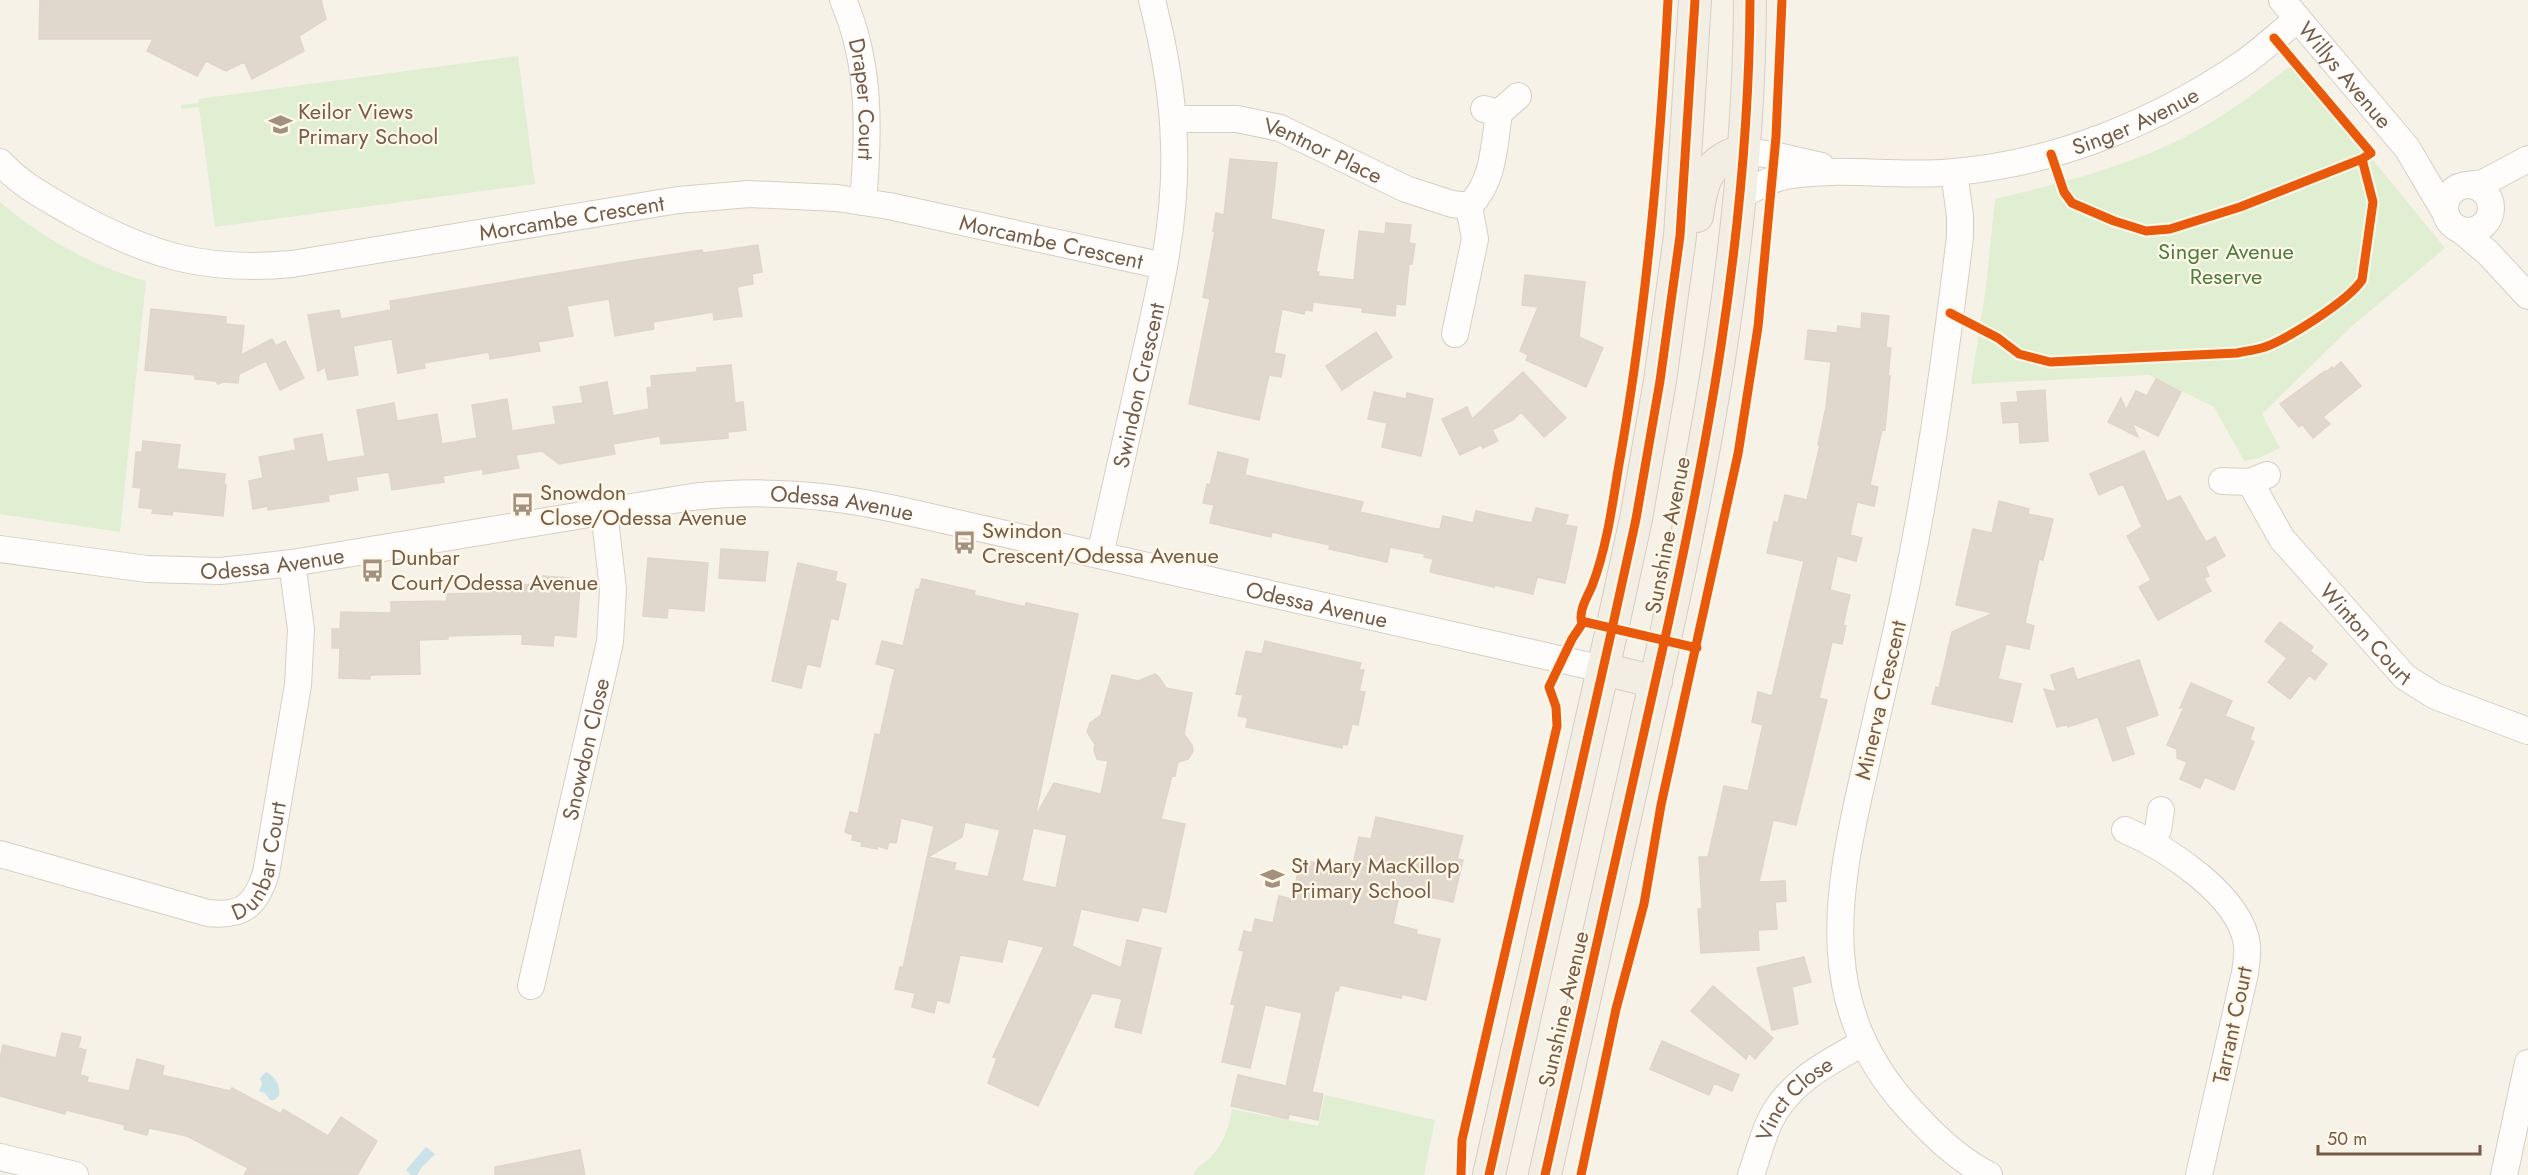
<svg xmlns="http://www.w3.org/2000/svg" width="2528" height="1175" font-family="Jost,sans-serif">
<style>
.green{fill:#e0eed2}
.water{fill:#c9e3e8}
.building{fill:#e1d8cd;stroke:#e0d5ca;stroke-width:1.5;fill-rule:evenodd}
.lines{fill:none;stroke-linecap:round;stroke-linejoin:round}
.minor-casing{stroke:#d6cec5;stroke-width:28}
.major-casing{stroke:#d6cdc4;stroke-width:34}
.minor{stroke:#fefdfc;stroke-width:26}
.major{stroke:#f2eee4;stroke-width:32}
.cycleway-casing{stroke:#fff8e9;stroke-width:13}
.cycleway{stroke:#e8590c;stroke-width:9}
.labels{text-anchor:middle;stroke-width:4.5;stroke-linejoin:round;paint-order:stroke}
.street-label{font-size:22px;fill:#765b47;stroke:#fff8e9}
.poi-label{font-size:22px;fill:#765b47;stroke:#fff8e9;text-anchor:start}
.park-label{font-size:22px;fill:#4c7d3e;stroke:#fff8e9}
</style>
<rect width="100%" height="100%" fill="#f7f2e8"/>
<path class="green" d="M518 56 535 184 215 227 199 107 181 109V105L198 103V99Z
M2288 68 2299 70 2445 248 2351 327 2262 414 2280 448 2259 458 2244 461 2214 407 2149 375 1971 384 1986 287 1995 199C2066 182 2142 163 2205 126 2234 109 2261 88 2288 68Z
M0 202C43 238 91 266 146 281L120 532 0 514Z
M1325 1095 1435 1120 1424 1175H1193C1197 1166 1203 1165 1210 1158 1223 1144 1229 1128 1232 1109L1318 1126Z"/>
<path class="water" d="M266 1072C275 1076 281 1086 279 1096L274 1100H270L265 1093 259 1091 262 1084 260 1078Z
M426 1147 435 1154 422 1167 417 1175H411L406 1170Z"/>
<path class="building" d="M40 0H321L326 19 299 36 304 51 252 79 244 62 226 71 206 61 197 76 147 51 153 39H39Z
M1230 159 1277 163 1271 219 1324 230 1316 272H1319L1318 276 1354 280 1359 231 1385 234 1386 223 1411 225 1409 243 1415 244 1412 264H1409L1405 305 1396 304 1395 316 1362 312 1363 308 1313 302 1312 311 1305 310 1304 314 1282 309 1274 353 1285 355 1281 377 1269 375 1259 420 1189 404 1210 299 1203 297 1215 231H1213L1216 213 1224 215Z
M758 245 762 272 752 274 753 284 737 287 742 316 714 320 713 312 653 322 654 329 615 336 609 299 567 306 573 336 538 342 540 351 490 359 489 352 424 363 425 368 398 373 392 339 353 346 358 375 328 380 325 367 318 371 308 315 339 310 341 319 391 310 390 301 642 259 702 250 703 253Z
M1525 275 1585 282 1579 337 1603 348 1586 387 1526 360 1528 355 1520 351 1538 307 1522 305Z
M151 309 226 317V324L244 326 241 355 272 339 276 346 285 341 304 378 280 390 266 361 239 374 238 383 223 382 218 384 216 381 195 379V375L145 370Z
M1862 313 1889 316 1886 347 1891 348 1888 376H1890L1885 430 1882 429 1870 485 1878 487 1874 506 1857 502 1850 535 1862 538 1856 561 1837 556 1830 590 1850 595 1843 625 1846 626 1842 644 1832 642 1819 698 1827 700 1796 825 1773 820 1759 882 1785 881 1786 901 1775 902 1777 929 1758 930 1759 950 1701 953 1698 909H1702L1699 857H1708L1724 786 1748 791 1763 725 1752 722 1758 692 1772 696 1804 561 1767 553 1774 522 1778 523 1785 495 1807 500 1820 445H1818L1826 407 1831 362 1805 359 1808 330 1837 333 1838 326 1861 329Z
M1376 332 1392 357 1342 390 1326 366Z
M2341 362 2361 386 2323 417 2330 424 2313 438 2302 424 2299 427 2280 404 2325 371 2326 372 2332 367 2333 369Z
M731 365 735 403 743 402 746 430 728 432V438L661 444 660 436 613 444 615 454 559 464 542 451 516 455 519 468 483 474V469L443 476 444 482 392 490 389 472 356 477 358 490 328 495 329 501 268 510V506L253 509 249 481 263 478 259 457 296 450 294 439 322 434 327 462 365 456 357 410 394 403 397 421 437 414 442 444 477 438 472 405 507 399 512 431 556 424 553 407 583 403 580 387 607 382 613 416 649 409 647 388 652 387 651 376 697 372V368Z
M1523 372 1566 418 1544 437 1521 412 1513 420 1492 430 1498 441 1483 448 1481 445 1460 455 1442 419 1467 407 1472 419Z
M2156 379 2181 392 2158 436 2132 423 2138 437 2108 422 2121 398 2126 410 2136 391 2147 396Z
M2045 390 2048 441 2020 443 2019 422 2003 423 2001 403 2018 402 2017 392Z
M1374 392 1406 399 1407 393 1433 399 1421 456 1382 447 1387 423 1368 419Z
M143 441 180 445 177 469 225 474 224 485H226L223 516 173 511 172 515 152 513 153 509 139 507 141 488 133 487 136 452H142Z
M2144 451 2167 502 2180 496 2206 542 2215 537 2225 556 2205 567 2209 576 2204 578 2211 591 2158 620 2139 587 2151 580 2127 536 2142 527 2123 484 2099 495 2090 474Z
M1218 452 1248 459 1245 475 1363 502 1360 512 1431 528 1440 529 1443 516 1473 523 1476 511 1532 523 1536 508 1568 515 1565 525 1577 527 1565 583 1537 577 1533 594 1494 585V587L1430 572 1433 559 1424 557 1425 554 1390 547 1387 562 1329 549 1330 545 1293 537 1272 532 1271 537 1210 523 1214 505 1203 503 1207 484 1210 485Z
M1999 501 2029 509 2028 514 2053 519 2043 560 2039 559 2025 623 2034 626 2029 649 2006 644 1998 679 2021 684 2012 722 1932 704 1936 687 1939 688 1952 632 1993 613 1956 605 1973 529 1992 533Z
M721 549 768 552 765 581 719 578Z
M648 558 708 563 704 611 668 608 667 618 643 616Z
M798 563 837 572 835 581 846 584 838 620 831 618 820 667 807 664 801 688 772 681Z
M543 576 570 578V586H580L576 637 554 635 553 646 522 644V634L448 636V639L419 640 420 674 370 675V679L339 678 340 648H332V629H340L341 612 391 613V602L447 601V594L489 593V586L543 584Z
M922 579 975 591 974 595 1025 607 1026 603 1078 614 1035 817 1054 783 1101 794 1108 761 1097 759 1094 750 1095 744 1087 732 1090 723 1101 715 1112 675 1138 681 1155 674 1159 677 1166 688 1192 693 1184 734 1192 745 1193 751 1188 759 1178 762 1175 776 1172 775 1161 819 1185 824 1166 912 1142 907 1138 921 1081 909 1072 946 1121 968 1127 940 1161 948 1141 1033 1115 1027 1122 999 1092 993 1038 1106 988 1083 997 1058 993 1057 1044 947 1008 939 1002 962 960 955 949 1003 937 1000 934 1013 912 1007 915 993 895 989 900 967 903 968 934 826 901 818 896 843 889 842 887 849 878 846 877 849 861 846 862 842 852 840 853 835 845 832 850 812 858 814 875 734 880 735 895 669 876 664 882 641 903 646 916 589 919 590ZM965 822 1000 830 988 877 954 870 956 863 928 857 962 837ZM1033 828 1067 835 1056 888 1022 881Z
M2280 622 2313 647 2310 651 2327 664 2315 680 2309 675 2290 699 2268 682 2287 658 2265 641Z
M1265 641 1361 663 1359 670H1364L1359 691 1365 692 1358 725 1352 724 1347 745 1343 744 1342 748 1246 727 1248 718 1238 716 1243 695 1236 694 1246 651 1262 654Z
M2139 660 2158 715 2125 727 2134 754 2113 761 2098 717 2068 727V724L2057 727 2044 689 2056 692 2051 675 2073 668 2077 680Z
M2191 683 2232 701 2225 716 2254 728 2250 739 2254 742 2234 790 2205 777 2200 788 2180 779 2187 762 2177 758V749L2167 745 2184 707 2180 708Z
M1376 817 1463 836 1457 859 1463 860 1453 902 1400 890 1393 924 1417 930 1416 934 1440 939 1426 1000 1402 994 1401 998 1340 985 1338 991H1335L1312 1092 1323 1094 1318 1120 1289 1114 1288 1119 1231 1106 1238 1075 1286 1086 1302 1013 1265 1005 1250 1068 1222 1062 1235 1005 1231 1004 1244 951 1239 950 1244 931 1252 933 1255 919 1273 923 1279 896 1292 899 1301 860 1352 869 1359 837 1371 839Z
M1804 957 1811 982 1792 987 1798 1024 1772 1030 1757 968Z
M1713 986 1773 1038 1755 1059 1749 1053 1746 1059 1691 1011Z
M62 1033 81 1037 78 1048 86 1050 80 1075 88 1077 87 1082 129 1091 137 1059 164 1066 162 1075 230 1091 232 1088 281 1114 283 1109 328 1136 341 1117 377 1141 357 1175H244L248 1168 187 1136 149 1128 147 1135 124 1129 125 1125 66 1110 65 1114 0 1096V1059L3 1045 56 1058Z
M1662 1041 1739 1075 1732 1091 1714 1083 1709 1095 1650 1069Z
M580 1150 585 1175H495V1167Z"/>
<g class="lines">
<defs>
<g id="minor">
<path id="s1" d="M843 0C871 64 869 133 863 202"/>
<path id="s2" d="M2282 0 2407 148 2446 214"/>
<path d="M1484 109 1499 113 1518 96"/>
<path id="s3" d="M1173 119H1237L1280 128 1406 189 1452 204 1469 206"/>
<path d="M1743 151 1773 155 1821 166"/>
<path id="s4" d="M0 162C22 186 47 198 74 214 150 256 205 272 292 264L678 200 749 194 837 198 889 206 1164 266"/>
<path d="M1954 172 1960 216V237C1946 351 1931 465 1908 577 1895 641 1879 705 1865 769 1835 898 1814 1010 1915 1115 1936 1138 1961 1161 1989 1175"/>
<path d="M2468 185 2483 183 2528 159"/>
<circle cx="2468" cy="208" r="23"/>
<path id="s5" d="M1740 196C1754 189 1769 179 1786 176 1841 166 1898 178 1954 172 2058 163 2159 121 2245 62 2263 49 2280 33 2298 19"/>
<path d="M1469 206C1494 182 1494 146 1499 113"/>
<path d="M2461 230 2488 253 2528 296"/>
<path d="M1455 334 1475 239 1469 206"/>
<path d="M2222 481 2250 482 2267 475"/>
<path id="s6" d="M2250 482 2282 539 2405 677 2435 696 2528 731"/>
<path id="s7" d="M0 549 147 569 220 571 292 563 692 497C762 489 827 494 895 509L1603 669"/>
<path id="s8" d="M1100 555C1115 491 1129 427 1143 364 1160 291 1177 219 1174 144 1173 95 1164 47 1152 0"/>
<path d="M2125 830C2167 848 2241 896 2247 945 2248 954 2246 964 2245 973L2199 1175"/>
<path d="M2152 842 2158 830 2161 810"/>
<path id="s9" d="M0 854 208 913C243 917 256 905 266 873L298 685 301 629 292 563"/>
<path id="s10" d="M531 986 610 642 613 589 604 511"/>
<path d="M0 1157 75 1175"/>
<path id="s11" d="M1751 1175C1757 1158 1762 1139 1769 1123 1787 1083 1827 1063 1863 1043"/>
<path d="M2504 1175 2528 1063"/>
</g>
<path id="major" d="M1697 216C1702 181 1706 161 1743 151
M1603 669 1656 682
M1489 1175 1612 629 1636 519 1660 381 1680 236 1695 0
M1545 1175C1582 1011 1619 847 1655 683 1706 459 1749 231 1750 0"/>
</defs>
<use href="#minor" class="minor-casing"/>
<use href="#major" class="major-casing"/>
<use href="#minor" class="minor"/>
<use href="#major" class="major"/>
<defs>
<path id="cycleway" d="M2051 154 2064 192 2072 203 2114 221 2146 231 2170 229 2240 207 2362 159 2371 153 2274 38
M1950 313 1998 338 2019 354 2050 362 2237 353C2246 351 2256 350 2265 347 2289 338 2348 301 2362 280L2373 202 2362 159
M1582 624 1585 622 1697 648
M1461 1175 1462 1140 1557 726 1556 707 1549 687 1572 639 1582 624C1578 611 1587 598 1592 586 1606 550 1612 508 1618 470 1646 315 1660 158 1668 0
M1489 1175 1612 629 1636 519 1660 381 1680 236 1695 0
M1545 1175C1582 1011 1619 847 1655 683 1706 459 1749 231 1750 0
M1581 1175 1616 1009 1644 904 1661 805 1738 454 1758 327 1776 137 1782 0"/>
</defs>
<use href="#cycleway" class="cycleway-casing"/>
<use href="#cycleway" class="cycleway"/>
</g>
<defs>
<symbol id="school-bare" viewBox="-9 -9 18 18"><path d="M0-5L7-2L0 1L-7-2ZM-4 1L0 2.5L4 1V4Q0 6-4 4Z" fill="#a3907f" stroke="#fff8e9" stroke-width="2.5" paint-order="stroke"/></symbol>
<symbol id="bus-bare" viewBox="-9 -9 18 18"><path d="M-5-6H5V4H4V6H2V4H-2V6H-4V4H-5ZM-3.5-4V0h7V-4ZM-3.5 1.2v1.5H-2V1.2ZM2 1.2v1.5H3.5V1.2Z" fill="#a3907f" stroke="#fff8e9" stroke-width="2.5" paint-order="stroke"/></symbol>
</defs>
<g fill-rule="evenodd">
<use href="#school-bare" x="264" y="108" width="33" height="33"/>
<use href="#bus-bare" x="506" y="488" width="33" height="33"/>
<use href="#bus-bare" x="948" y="526" width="33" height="33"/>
<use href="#bus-bare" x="356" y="554" width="33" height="33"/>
<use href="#school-bare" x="1256" y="862" width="33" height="33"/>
</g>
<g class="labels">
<g class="street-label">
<text dy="8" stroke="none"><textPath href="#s2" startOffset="98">Willys Avenue</textPath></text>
<text dy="8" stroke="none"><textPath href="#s1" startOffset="102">Draper Court</textPath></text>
<text dy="8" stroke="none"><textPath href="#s5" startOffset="408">Singer Avenue</textPath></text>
<text dy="8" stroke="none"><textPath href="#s3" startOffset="156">Ventnor Place</textPath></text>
<text dy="8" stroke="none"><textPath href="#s4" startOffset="602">Morcambe Crescent</textPath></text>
<text dy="8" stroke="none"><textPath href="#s4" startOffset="1088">Morcambe Crescent</textPath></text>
<text dy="8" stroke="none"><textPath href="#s8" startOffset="174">Swindon Crescent</textPath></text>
<text dy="8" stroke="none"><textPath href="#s7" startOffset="850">Odessa Avenue</textPath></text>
<text transform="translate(1667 535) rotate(-79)" y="8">Sunshine Avenue</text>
<text dy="8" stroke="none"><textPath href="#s7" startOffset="274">Odessa Avenue</textPath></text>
<text dy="8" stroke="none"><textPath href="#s7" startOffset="1336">Odessa Avenue</textPath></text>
<text dy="8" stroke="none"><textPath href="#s6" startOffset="192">Winton Court</textPath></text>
<text transform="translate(1880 700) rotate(-77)" y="8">Minerva Crescent</text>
<text dy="8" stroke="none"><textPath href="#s10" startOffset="243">Snowdon Close</textPath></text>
<text dy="8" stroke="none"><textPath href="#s9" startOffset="304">Dunbar Court</textPath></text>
<text transform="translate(1563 1009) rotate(-77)" y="8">Sunshine Avenue</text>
<text transform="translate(2232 1025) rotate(-78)" y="8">Tarrant Court</text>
<text dy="8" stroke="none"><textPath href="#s11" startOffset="90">Vinct Close</textPath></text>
</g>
<g class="poi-label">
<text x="298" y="119">Keilor Views<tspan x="298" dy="25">Primary School</tspan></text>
<text x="540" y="500">Snowdon<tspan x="540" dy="25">Close/Odessa Avenue</tspan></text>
<text x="982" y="538">Swindon<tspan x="982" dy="25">Crescent/Odessa Avenue</tspan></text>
<text x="391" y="565">Dunbar<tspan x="391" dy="25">Court/Odessa Avenue</tspan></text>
<text x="1291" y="873">St Mary MacKillop<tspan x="1291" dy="25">Primary School</tspan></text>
</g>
<g class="park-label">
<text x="2226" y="259">Singer Avenue<tspan x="2226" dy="25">Reserve</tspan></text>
</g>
</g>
<path d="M2318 1145v9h162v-9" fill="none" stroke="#765b47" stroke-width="3"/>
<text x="2327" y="1145" font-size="18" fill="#765b47" stroke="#fff8e9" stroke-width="4.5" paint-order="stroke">50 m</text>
</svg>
